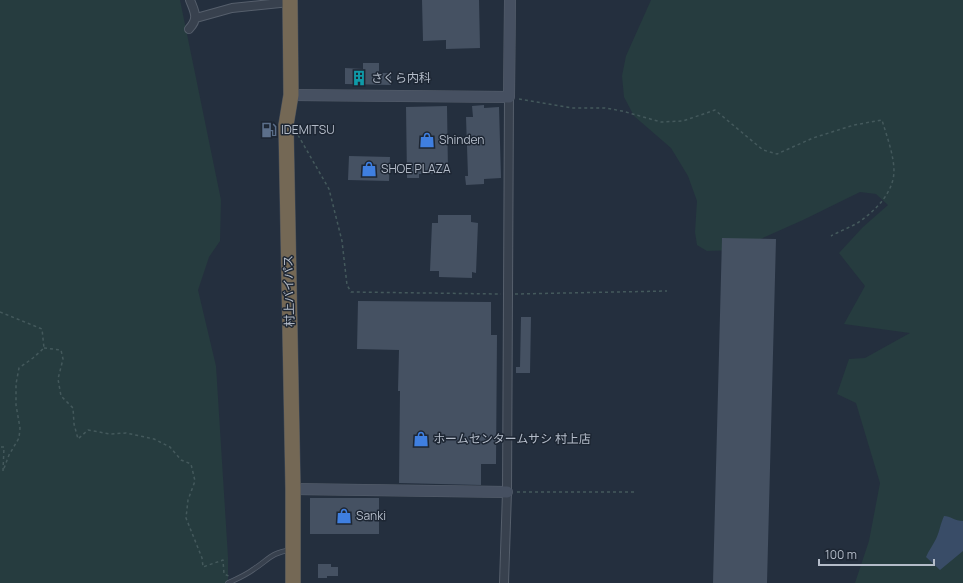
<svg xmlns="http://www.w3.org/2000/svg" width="963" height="583" font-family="Manrope,'Noto Sans JP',sans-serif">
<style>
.green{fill:#263c3f}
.water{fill:#394c67}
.building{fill:#455162}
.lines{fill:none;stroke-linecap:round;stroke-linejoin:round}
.lane-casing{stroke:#565f6c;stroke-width:5.5}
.street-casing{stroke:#565f6c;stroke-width:10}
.secondary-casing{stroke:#565f6c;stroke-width:12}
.highway-casing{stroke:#434c59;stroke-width:16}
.path{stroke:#44595c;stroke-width:1.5;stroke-dasharray:3 3;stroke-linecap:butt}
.lane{stroke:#38414e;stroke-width:4}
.street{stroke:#38414e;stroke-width:8}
.secondary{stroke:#465061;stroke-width:11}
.highway{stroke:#746855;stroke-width:15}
.labels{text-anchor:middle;stroke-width:3;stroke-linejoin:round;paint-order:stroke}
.poi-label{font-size:12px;fill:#b4bcc9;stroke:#1d2633;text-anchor:start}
.street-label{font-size:12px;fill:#b4bcc9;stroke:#1d2633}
</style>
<rect width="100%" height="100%" fill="#242f3e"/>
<path class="green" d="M0 0H180L221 200 220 241 209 257 198 290 216 366 228 557V583H0Z
M651 0H963V583H855L869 541 880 483 856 403 837 394 849 359 865 358 910 333 844 324 865 286 839 253 863 227 888 205 876 194 860 192 803 220 736 250 707 251 697 245 695 232 697 201 688 176 671 148 634 116 624 97 622 76 626 56Z"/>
<path class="water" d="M944 516C950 516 955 521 963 521V551L940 570 926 557C929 550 933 545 936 539 940 530 940 525 944 516Z"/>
<path class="building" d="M422 0H479L480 48 446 49V40L423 41Z
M363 63H379V73H391V85L345 84V68L363 69Z
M484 105V108L499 107 501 178 484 179V184L466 185 465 176H468L466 117H473L472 106Z
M447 106 448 173 419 174V178H407L406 107Z
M349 156 390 157 389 181 348 180Z
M438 215H471V222L478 223 476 273 472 272V278L439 277V271H430L432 223H438Z
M722 238 776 239 767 583H713Z
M358 301 491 302V335H497L496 464H481V485L399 483 400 391H398L399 350 357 349Z
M521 317H531L530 373H516V367H520Z
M310 498H379V534H310Z
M318 564H331V567H338V576H327V578H318Z"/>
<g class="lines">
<defs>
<path id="lane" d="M228 583C237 579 246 575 254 569 268 560 272 552 291 550"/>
<path id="street" d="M196 18 232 8 290 2
M189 29C199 18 195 13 190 0
M504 583 507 492 509 97"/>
<path id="secondary" d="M291 95 509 97 510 0
M293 489 507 492"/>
<path id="highway" d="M290 0 291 95 286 125 293 489V583"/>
</defs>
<use href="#lane" class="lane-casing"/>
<use href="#street" class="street-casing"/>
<use href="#secondary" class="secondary-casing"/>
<use href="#highway" class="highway-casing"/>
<path class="path" d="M519 99 572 108H605L622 111 661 122 683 121 715 110 763 150 777 154 813 138 854 125 882 120C887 137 894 155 894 172 893 193 876 210 859 222 851 227 840 231 831 236
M298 135 329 189 342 241 347 285 351 292 501 294
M515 294 667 291
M0 312 42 329 44 348 33 358 19 368 16 384V405L20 428 19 438 9 455 3 471 4 447H0
M44 348 61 350 63 359 58 379 61 396 73 408 74 424 78 439 88 430 110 434 126 433 154 439 170 447 181 460 191 464 195 481 188 500 186 518 202 558 203 567 223 560 224 574 229 576
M517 492H636"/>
<use href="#lane" class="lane"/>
<use href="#street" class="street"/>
<use href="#secondary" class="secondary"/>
<use href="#highway" class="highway"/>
</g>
<defs>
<symbol id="building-bare" viewBox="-9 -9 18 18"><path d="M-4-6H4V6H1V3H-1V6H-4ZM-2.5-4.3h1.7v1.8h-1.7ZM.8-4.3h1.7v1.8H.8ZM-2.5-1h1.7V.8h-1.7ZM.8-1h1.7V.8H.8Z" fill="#0f9aa8" stroke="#1d2633" stroke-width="2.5" paint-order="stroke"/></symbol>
<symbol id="fuel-bare" viewBox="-9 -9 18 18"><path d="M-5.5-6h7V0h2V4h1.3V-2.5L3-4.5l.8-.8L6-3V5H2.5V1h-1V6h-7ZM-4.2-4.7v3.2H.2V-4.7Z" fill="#5c6f8a" stroke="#1d2633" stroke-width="2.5" paint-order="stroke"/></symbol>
<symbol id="shop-bare" viewBox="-9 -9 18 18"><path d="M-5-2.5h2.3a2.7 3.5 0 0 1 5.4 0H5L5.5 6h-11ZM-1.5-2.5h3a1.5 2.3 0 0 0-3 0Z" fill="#3f7fe0" stroke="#1d2633" stroke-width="2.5" paint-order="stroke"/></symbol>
</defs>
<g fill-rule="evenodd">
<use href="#building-bare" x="348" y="67" width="22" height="22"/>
<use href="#fuel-bare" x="258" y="119" width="22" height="22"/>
<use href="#shop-bare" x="416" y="129" width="22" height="22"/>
<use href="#shop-bare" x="358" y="158" width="22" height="22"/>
<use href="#shop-bare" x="410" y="428" width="22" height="22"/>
<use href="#shop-bare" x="333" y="505" width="22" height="22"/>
</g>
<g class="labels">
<g class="poi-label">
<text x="371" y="82">さくら内科</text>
<text x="281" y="134">IDEMITSU</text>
<text x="439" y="144">Shinden</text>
<text x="381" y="173">SHOE PLAZA</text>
<text x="433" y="443">ホームセンタームサシ 村上店</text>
<text x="356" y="520">Sanki</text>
</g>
<g class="street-label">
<text transform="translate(289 291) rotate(-91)" y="4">村上バイパス</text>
</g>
</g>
<path d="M819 559v6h115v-6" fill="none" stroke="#b4bcc9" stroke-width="2"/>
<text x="825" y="559" font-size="12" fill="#b4bcc9" stroke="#1d2633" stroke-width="3" paint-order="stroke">100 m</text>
</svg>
